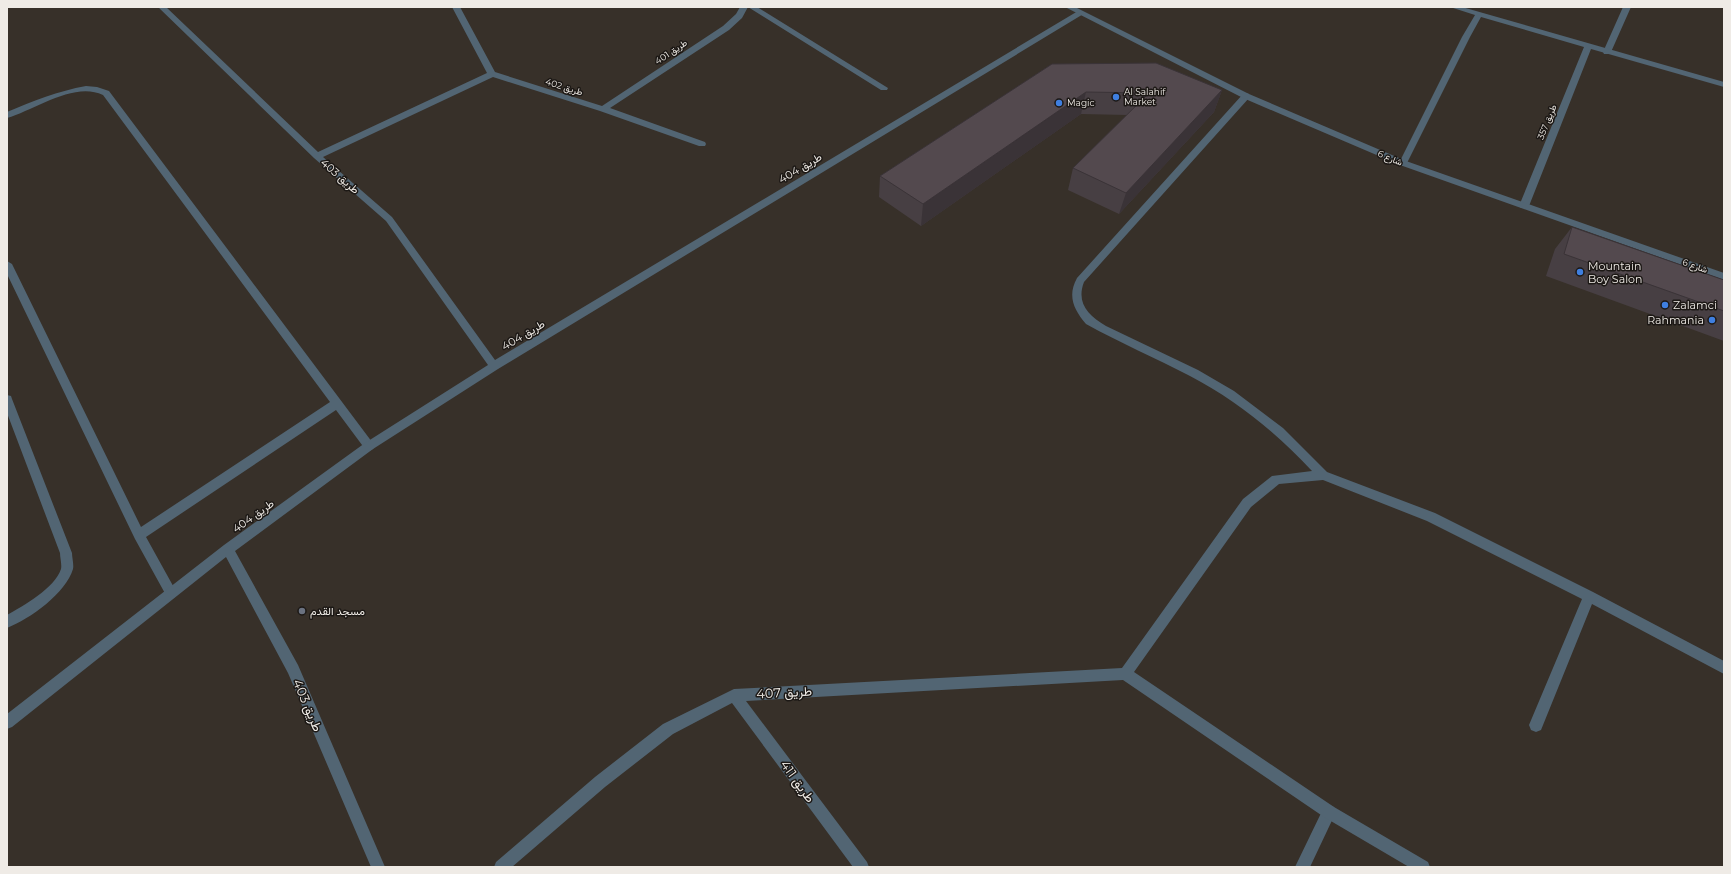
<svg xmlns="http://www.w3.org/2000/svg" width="1731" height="874" font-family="Montserrat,Vazirmatn,sans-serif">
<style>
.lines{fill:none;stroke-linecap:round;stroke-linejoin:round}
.service{fill:#526573;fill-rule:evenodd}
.minor{fill:#526573;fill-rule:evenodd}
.tertiary{fill:#526573;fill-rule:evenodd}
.wall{fill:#473f43}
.shaded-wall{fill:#3a3337}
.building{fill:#53494e;stroke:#3a3337}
.shop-dot{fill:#3f7fe0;stroke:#1c1815;stroke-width:1.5}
.worship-dot{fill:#6b7280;stroke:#1c1815;stroke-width:1.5}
.labels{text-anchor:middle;stroke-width:3;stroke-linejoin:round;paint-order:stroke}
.far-street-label{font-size:9px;fill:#efebe6;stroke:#1c1815}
.far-poi-label{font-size:9px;fill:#efebe6;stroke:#1c1815;text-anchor:start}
.street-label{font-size:11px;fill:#efebe6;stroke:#1c1815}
.poi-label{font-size:11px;fill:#efebe6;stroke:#1c1815;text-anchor:start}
.near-street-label{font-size:13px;fill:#efebe6;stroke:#1c1815}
</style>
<rect width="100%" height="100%" fill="#373029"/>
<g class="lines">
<path class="service" d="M748 7H757L888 88 887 90H881Z
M1623 7H1631L1611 52 1610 54H1604L1603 52Z
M86 86 97 87 109 91 375 446 373 449 369 451 365 449 336 410 146 537 177 593 175 597 171 599 167 597 135 539 7 274V261L12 264 141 527 330 402 103 95C74 81 35 110 7 118V112C33 101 58 91 86 86Z
M7 395 11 396 12 399 72 553C72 558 74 564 73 569 66 593 30 619 7 628V615C23 606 55 588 61 569 62 564 60 558 60 553L7 413Z
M1329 805 1334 807 1336 812 1310 867H1295L1324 807Z"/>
<path class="minor" d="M158 7H166L318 152 487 73 452 7H460L495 72 602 106 723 26 736 14 740 7H748L742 18 729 30 610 108 705 142 706 144 705 146H699L600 111 493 77 323 157 392 217 495 360 1078 11H1081L1085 13 498 369 373 449 235 551 298 665 385 867H371L288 673 226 557 12 727 7 729V714L224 545 365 443 488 365 386 221 314 158Z
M1450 7H1462L1724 82V87L1591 49 1529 206 1527 208H1521L1519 206 1584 47 1481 17 1470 37 1407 163 1403 166 1400 165 1399 163 1462 37 1475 15Z
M1246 93 1249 94V98L1084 282C1076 303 1088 315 1106 326L1198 370 1234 391 1283 428 1327 472 1435 513 1593 592 1724 661V674L1592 604 1541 730 1536 732 1531 730 1529 725 1582 599 1427 521 1323 480 1279 484 1251 507 1134 672 1334 807 1428 862 1430 867H1409L1324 817 1123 680 746 701 867 862 869 867H853L732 703 673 734 605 787 512 867H494L496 862 595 777 663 724 734 689 1122 668 1243 499 1272 476 1312 471C1277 433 1236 400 1190 376 1156 358 1120 343 1086 324 1074 310 1067 296 1077 278L1243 94Z"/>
<path class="tertiary" d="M1065 7H1075L1249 94 1406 161 1724 273V280L1400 165 1243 98Z"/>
</g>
<path class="wall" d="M1052 64 1222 90 1214 112 1119 214 1068 190 1073 168 1127 115 1081 114 921 226 879 197 880 176Z
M1572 227 1724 280V341L1546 276 1555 249Z"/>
<path class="shaded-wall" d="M1222 90 1214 112 1119 214 1126 193Z
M1086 92 1081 114 921 226 923 204Z"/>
<path class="building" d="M1156 63 1222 90 1126 193 1073 168 1149 93 1086 92 923 204 880 176 1052 64Z
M1572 227 1724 280V311L1564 254Z"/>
<g class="shop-dot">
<circle cx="1116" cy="97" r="4"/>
<circle cx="1059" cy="103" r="4"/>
<circle cx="1580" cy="272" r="4"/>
<circle cx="1665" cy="305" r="4"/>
<circle cx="1712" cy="320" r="4"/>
</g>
<circle class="worship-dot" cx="302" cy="611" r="4"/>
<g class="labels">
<g class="far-street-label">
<text transform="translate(671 52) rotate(-34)" y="3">طريق 401</text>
<text transform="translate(564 87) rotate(17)" y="3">طريق 402</text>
<text transform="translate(1547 122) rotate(-68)" y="3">طريق 357</text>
<text transform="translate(1390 158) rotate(23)" y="3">شارع 6</text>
<text transform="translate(1695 266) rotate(19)" y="3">شارع 6</text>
</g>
<g class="far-poi-label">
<text x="1124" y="95">Al Salahif<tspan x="1124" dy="10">Market</tspan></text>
<text x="1067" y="106">Magic</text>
</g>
<g class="street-label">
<text transform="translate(800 168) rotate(-31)" y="4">طريق 404</text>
<text transform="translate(340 176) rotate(41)" y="4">طريق 403</text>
<text transform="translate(523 335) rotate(-31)" y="4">طريق 404</text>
<text transform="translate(253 516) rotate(-36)" y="4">طريق 404</text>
</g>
<g class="poi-label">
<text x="1588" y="270">Mountain<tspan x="1588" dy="13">Boy Salon</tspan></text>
<text x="1673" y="309">Zalamci</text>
<text x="1704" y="324" text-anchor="end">Rahmania</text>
<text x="310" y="615">مسجد القدم</text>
</g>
<g class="near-street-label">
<text transform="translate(784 692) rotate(-3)" y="5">طريق 407</text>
<text transform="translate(308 705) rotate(67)" y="5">طريق 403</text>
<text transform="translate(798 781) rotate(54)" y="5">طريق 411</text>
</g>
</g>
<rect width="1731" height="874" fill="none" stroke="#efebe6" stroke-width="16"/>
</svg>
